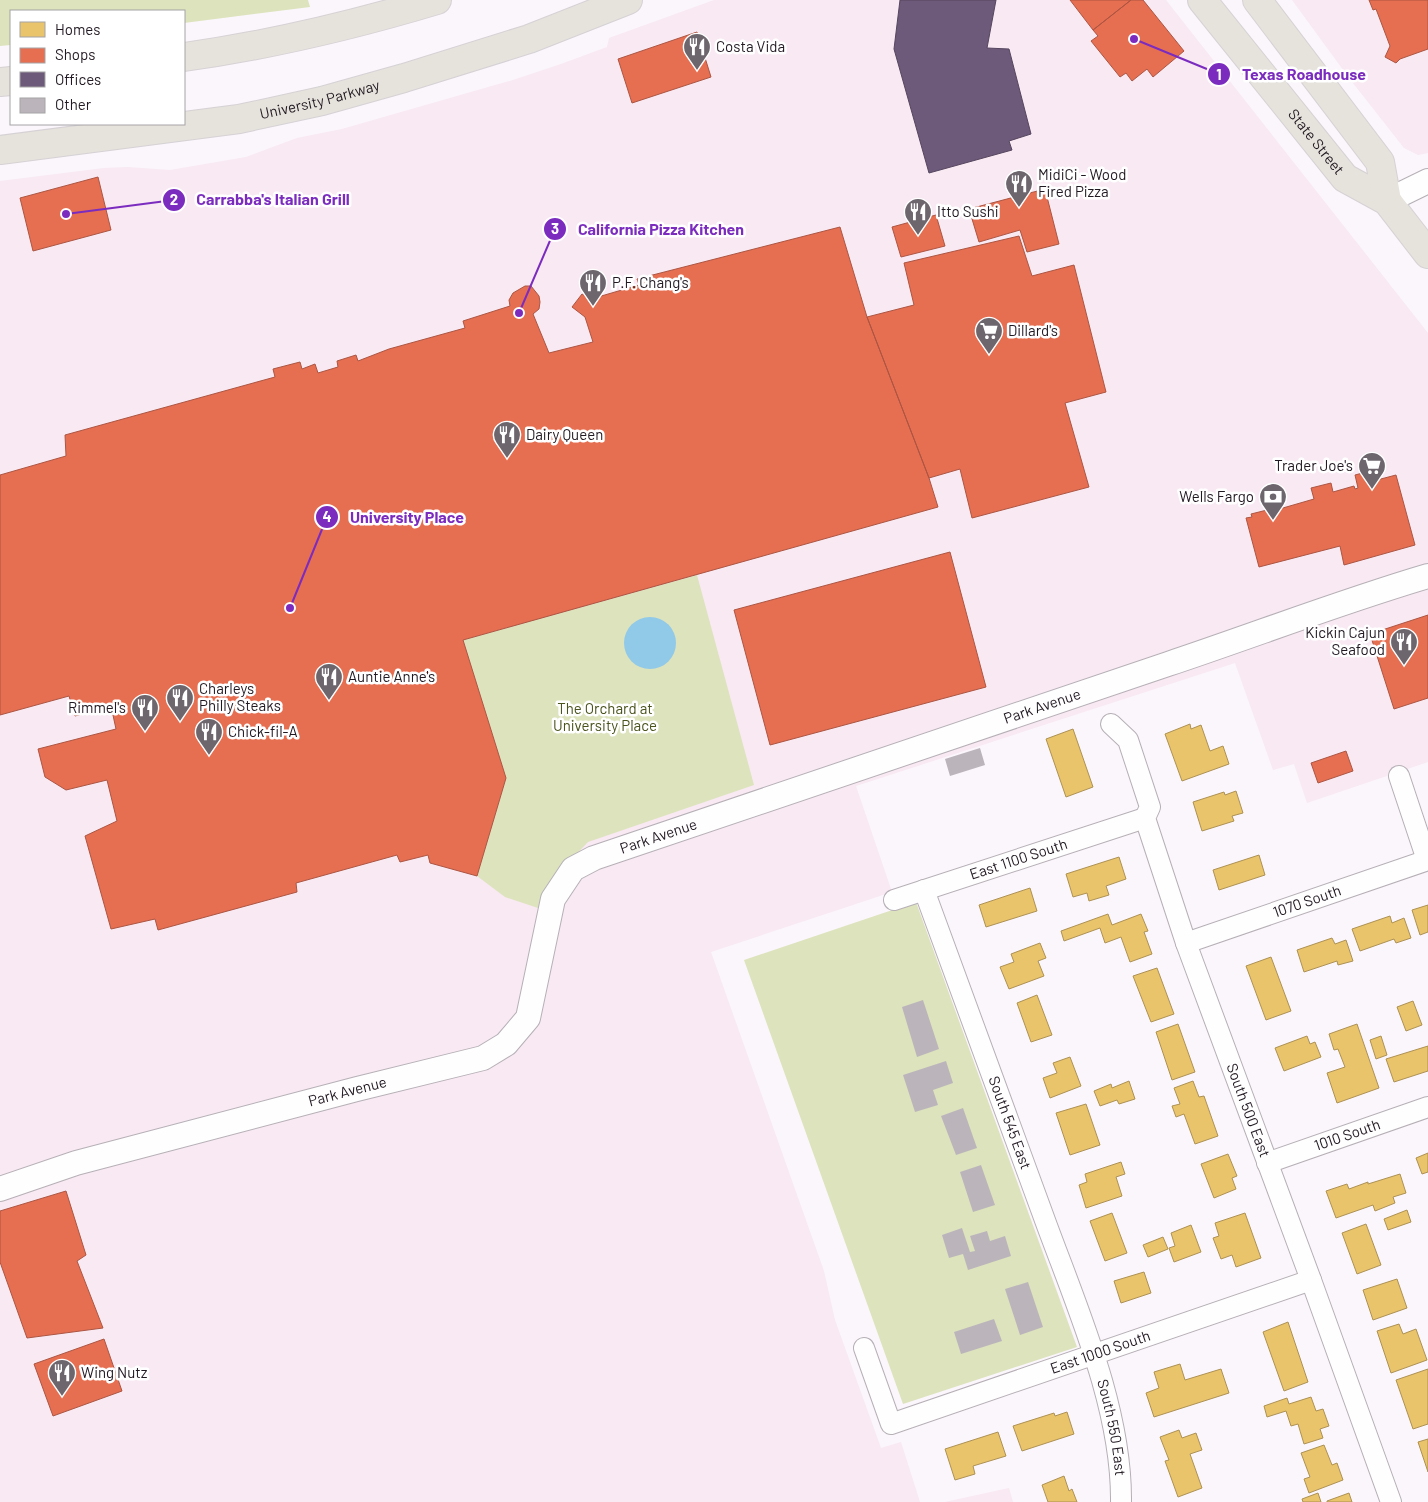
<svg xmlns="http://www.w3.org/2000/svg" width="1428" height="1502" font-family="Barlow,sans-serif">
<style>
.commercial{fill:#f8e9f2}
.green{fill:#dde3bd}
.water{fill:#91c9e9}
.homes{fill:#e9c46a;stroke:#ad9154}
.shops{fill:#e76f51;stroke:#ac5543}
.offices{fill:#6d597a;stroke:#56465f}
.building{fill:#bbb5bb}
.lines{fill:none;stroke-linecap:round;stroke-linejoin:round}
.minor-casing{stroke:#b6b0b6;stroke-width:22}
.tertiary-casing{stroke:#b6b0b6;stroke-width:26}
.primary-casing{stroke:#d5d2d5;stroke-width:30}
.minor{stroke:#fefefe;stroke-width:20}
.tertiary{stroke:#fefefe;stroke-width:24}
.primary{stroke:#e6e2dc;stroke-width:28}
.labels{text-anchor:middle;stroke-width:5;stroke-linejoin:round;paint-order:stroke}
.poi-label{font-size:15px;fill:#211921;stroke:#fff;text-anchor:start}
.street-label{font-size:15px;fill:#211921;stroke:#fff}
.park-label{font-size:15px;fill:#4a531c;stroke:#fff}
.leader{fill:none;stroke:#7b2cbf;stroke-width:2}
.callout-dot{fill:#7b2cbf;stroke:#fff;stroke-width:2}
.mark-label{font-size:15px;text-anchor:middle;font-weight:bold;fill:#fff}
.callout-label{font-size:16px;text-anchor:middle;font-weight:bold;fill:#7b2cbf;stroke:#fff;stroke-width:5;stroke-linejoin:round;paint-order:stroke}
</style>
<rect width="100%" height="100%" fill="#fbf6fb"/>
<path class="commercial" d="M714 0H1166L1428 333V762L1307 803 1294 764 1273 770 1235 663 856 786 892 892 711 952 824 1271 835 1320 881 1448 901 1442 920 1502H0V181L104 168 127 167 170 170 246 157 297 138 342 129 513 80 561 64 607 47 609 38Z
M1292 0H1428V153L1418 155 1404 148 1349 78Z
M1009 1488 1013 1502H945Z"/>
<path class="green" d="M0 0H308L310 7 184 23V11H11V45L0 46Z
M697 575 754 785 588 842 559 872 541 909 505 897 477 876 506 778 463 640Z
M916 902 1077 1347 903 1404 744 960Z"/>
<path class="water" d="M624 643a26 26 0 1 1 52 0a26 26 0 1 1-52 0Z"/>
<path class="homes" d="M1190 724 1191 729 1201 725 1210 751 1223 746 1229 764 1182 781 1165 734Z
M1073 729 1093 787 1066 797 1046 739Z
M1236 791 1243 813 1232 816 1234 821 1202 831 1193 802 1224 792 1225 795Z
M1259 855 1265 875 1219 890 1213 870Z
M1119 857 1126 879 1106 886 1109 895 1089 901 1087 893 1073 897 1066 874Z
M1030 888 1037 911 986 927 979 905Z
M1428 905V932L1420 935 1412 910Z
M1108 914 1112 925 1141 914 1148 931 1144 932 1152 954 1130 962 1121 937 1105 943 1100 928 1064 941 1061 931Z
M1390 916 1392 923 1404 918 1411 938 1396 943 1394 939 1360 951 1352 929Z
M1332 938 1335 944 1346 940 1353 961 1338 965 1337 961 1304 972 1297 950Z
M1040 943 1046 958 1038 961 1044 976 1009 989 1000 967 1014 962 1011 954Z
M1271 957 1291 1011 1266 1020 1246 966Z
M1157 968 1174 1014 1151 1022 1133 976Z
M1037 995 1052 1035 1031 1042 1017 1003Z
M1413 1001 1422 1025 1406 1031 1397 1007Z
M1178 1024 1195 1072 1172 1080 1156 1032Z
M1357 1024 1379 1088 1337 1103 1327 1073 1345 1067 1338 1049 1334 1050 1329 1034Z
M1307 1036 1310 1044 1315 1042 1321 1057 1284 1071 1275 1048Z
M1381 1036 1387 1055 1376 1059 1370 1040Z
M1428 1046V1071L1394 1082 1386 1059Z
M1070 1057 1081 1086 1050 1098 1043 1078 1057 1073 1053 1063Z
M1129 1081 1135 1099 1119 1104 1117 1100 1100 1106 1094 1091 1111 1084 1112 1088Z
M1193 1081 1199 1097 1204 1096 1218 1136 1195 1144 1184 1114 1176 1117 1172 1106 1180 1104 1174 1088Z
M1086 1104 1100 1145 1070 1155 1056 1113Z
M1428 1153V1172L1422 1174 1416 1158Z
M1228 1154 1237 1176 1232 1178 1236 1189 1214 1198 1201 1164Z
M1121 1162 1125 1174 1116 1177 1122 1196 1086 1208 1079 1185 1087 1182 1085 1174Z
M1400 1174 1406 1193 1393 1197 1395 1203 1375 1211 1373 1205 1336 1218 1326 1191 1347 1184 1349 1189 1368 1182V1184Z
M1407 1210 1411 1222 1388 1230 1384 1219Z
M1112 1213 1127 1253 1105 1261 1090 1221Z
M1245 1213 1261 1258 1236 1267 1232 1255 1221 1259 1213 1238 1219 1236 1215 1223Z
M1366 1224 1381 1265 1357 1274 1342 1233Z
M1191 1225 1201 1252 1174 1262 1169 1248 1175 1246 1171 1233Z
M1163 1237 1168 1249 1148 1257 1143 1245Z
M1144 1272 1151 1293 1121 1303 1114 1281Z
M1397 1279 1407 1308 1373 1320 1363 1290Z
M1288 1322 1308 1382 1284 1391 1263 1332Z
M1399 1324 1403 1334 1416 1329 1427 1360 1391 1373 1377 1331Z
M1180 1364 1185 1380 1221 1369 1229 1393 1154 1417 1146 1393 1159 1388 1154 1372Z
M1428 1369V1424L1413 1429 1396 1380Z
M1311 1397 1316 1411 1323 1409 1329 1426 1320 1429 1323 1438 1304 1444 1298 1424 1291 1426 1286 1411 1267 1417 1264 1406 1287 1398 1289 1404Z
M1067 1412 1074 1434 1022 1451 1013 1426 1054 1413 1055 1416Z
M1179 1430 1182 1438 1196 1433 1202 1450 1190 1454 1202 1488 1178 1497 1165 1461 1169 1460 1160 1437Z
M998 1432 1006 1456 973 1466 975 1474 955 1480 945 1449Z
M1428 1439V1472L1418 1442Z
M1324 1445 1332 1465 1337 1463 1343 1480 1309 1493 1304 1479 1310 1477 1301 1453Z
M1064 1476 1069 1491 1072 1489 1077 1502H1048L1042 1485Z
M1318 1493 1321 1502H1303L1302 1499Z
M1349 1493 1352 1502H1327V1501Z"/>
<path class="shops" d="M1070 0H1131L1093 30Z
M1131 0H1143L1184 51 1153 77 1147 69 1132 81 1126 73 1120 77 1091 41 1098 36 1093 30Z
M1369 0H1428V49L1400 59 1396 63 1385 57 1390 46 1376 9 1373 10Z
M697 32 711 77 632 103 618 59Z
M98 177 111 230 33 251 20 198Z
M1045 189 1059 244 1027 252 1020 230 979 242 969 209Z
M936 215 945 246 901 257 892 227Z
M840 227 867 317 929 478 938 507 463 640 506 778 477 876 430 863 428 855 400 862 397 855 296 883 297 892 158 930 155 919 111 929 85 836 117 821 107 780 66 790 45 777 38 749 116 729 111 706 75 716 69 696 0 715V475L66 456 65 435 275 377 273 369 300 362 302 369 315 364 318 373 338 367 337 361 356 355 358 361 389 349 465 328 463 321 510 306 509 300 513 293 525 286H531L539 296 540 302 539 309 533 314 549 353 593 342 585 317 572 307 582 294 591 299 639 285 637 279Z
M1019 236 1032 276 1074 265 1106 392 1065 403 1089 487 972 518 960 469 929 478 867 317 914 305 904 263Z
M1374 470 1377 480 1396 475 1415 545 1344 565 1340 546 1259 567 1246 518 1252 517 1251 514 1275 508 1276 510 1314 499 1311 488 1331 483 1333 492 1354 486 1355 489 1358 488 1355 475Z
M950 552 986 687 770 745 734 610Z
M1428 615V698L1394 709 1370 634Z
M1346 751 1353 771 1318 783 1311 763Z
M66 1191 86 1255 77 1261 103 1328 27 1338 0 1262V1211Z
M104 1339 122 1391 53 1416 34 1364Z"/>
<path class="offices" d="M900 0H996L987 48 1009 49 1031 134 1009 141 1012 150 929 173 894 49Z"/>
<path class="building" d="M980 748 985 765 950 776 945 759Z
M923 1000 939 1049 917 1057 902 1007Z
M946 1061 953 1083 933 1090 938 1105 915 1112 903 1075Z
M963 1108 977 1148 956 1155 941 1116Z
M981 1165 995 1205 973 1212 960 1172Z
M962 1228 970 1252 975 1251 970 1236 987 1231 990 1241 1005 1236 1011 1256 968 1270 963 1254 949 1258 942 1235Z
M1028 1282 1043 1327 1020 1335 1005 1289Z
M994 1319 1002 1341 961 1354 954 1332Z"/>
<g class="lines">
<defs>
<g id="minor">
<path id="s1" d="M1111 724 1128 740 1150 807 1145 818 1186 943 1311 1280 1391 1502"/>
<path d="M1399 776 1427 860"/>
<path id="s2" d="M924 890C965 1001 1006 1112 1046 1223 1078 1310 1122 1409 1121 1502"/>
<path id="s3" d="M894 900 1145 818"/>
<path id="s4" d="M1186 943 1428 860"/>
<path id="s5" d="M1267 1163 1428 1107"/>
<path id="s6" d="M864 1348 891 1424 1311 1280"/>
</g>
<g id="tertiary">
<path d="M1387 201 1428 181"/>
<path id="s7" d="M0 1189 76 1163 357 1089 483 1058 506 1044 528 1018 553 899 573 869 594 858C786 794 977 728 1168 664 1255 635 1340 602 1428 576"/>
</g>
<g id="primary">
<path id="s8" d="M1202 0 1345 178 1387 201 1428 254"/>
<path d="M1257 0 1380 162 1387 201"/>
<path d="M184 57C270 45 354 25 437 0"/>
<path d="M0 82 11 81"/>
<path id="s9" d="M0 150 239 119 322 101 404 78 529 39 628 0"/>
</g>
</defs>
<use href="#minor" class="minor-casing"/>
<use href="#tertiary" class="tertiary-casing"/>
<use href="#primary" class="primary-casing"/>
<use href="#minor" class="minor"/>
<use href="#tertiary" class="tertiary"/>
<use href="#primary" class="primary"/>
</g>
<defs>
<symbol id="restaurant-pin" viewBox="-11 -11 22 30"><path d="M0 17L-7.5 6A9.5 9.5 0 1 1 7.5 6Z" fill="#6d666d" stroke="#fff"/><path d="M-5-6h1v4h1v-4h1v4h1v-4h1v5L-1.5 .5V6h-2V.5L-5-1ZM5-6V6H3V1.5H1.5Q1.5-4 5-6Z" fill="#fff"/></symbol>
<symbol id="supermarket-pin" viewBox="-11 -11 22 30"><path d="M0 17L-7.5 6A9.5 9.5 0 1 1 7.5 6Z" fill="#6d666d" stroke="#fff"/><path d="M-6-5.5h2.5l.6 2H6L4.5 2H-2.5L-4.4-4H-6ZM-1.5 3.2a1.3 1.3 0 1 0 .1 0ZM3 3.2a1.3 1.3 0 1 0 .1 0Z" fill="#fff"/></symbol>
<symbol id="bank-pin" viewBox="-11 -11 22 30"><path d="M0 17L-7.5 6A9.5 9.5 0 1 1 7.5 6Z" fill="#6d666d" stroke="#fff"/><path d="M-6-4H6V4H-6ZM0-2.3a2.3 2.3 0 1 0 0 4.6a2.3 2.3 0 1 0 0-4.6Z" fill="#fff"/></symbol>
</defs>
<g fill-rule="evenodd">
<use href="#restaurant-pin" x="681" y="31" width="32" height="43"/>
<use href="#restaurant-pin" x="1003" y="168" width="32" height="43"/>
<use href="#restaurant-pin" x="902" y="196" width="32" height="43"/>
<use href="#restaurant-pin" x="577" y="267" width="32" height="43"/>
<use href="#supermarket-pin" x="973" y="315" width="32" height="43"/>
<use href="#restaurant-pin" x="491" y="419" width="32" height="43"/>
<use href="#supermarket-pin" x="1356" y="450" width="32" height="43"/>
<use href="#bank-pin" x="1257" y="481" width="32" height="43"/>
<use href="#restaurant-pin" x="1388" y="626" width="32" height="43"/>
<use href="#restaurant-pin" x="313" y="661" width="32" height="43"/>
<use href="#restaurant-pin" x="164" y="682" width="32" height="43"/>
<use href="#restaurant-pin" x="129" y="692" width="32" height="43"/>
<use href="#restaurant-pin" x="193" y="716" width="32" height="43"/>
<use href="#restaurant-pin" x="46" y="1357" width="32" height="43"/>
</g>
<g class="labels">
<g class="poi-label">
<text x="716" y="52">Costa Vida</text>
<text x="1038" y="180">MidiCi - Wood<tspan x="1038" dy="17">Fired Pizza</tspan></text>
<text x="937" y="217">Itto Sushi</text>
<text x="612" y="288">P.F. Chang's</text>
<text x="1008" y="336">Dillard's</text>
<text x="526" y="440">Dairy Queen</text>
<text x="1353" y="471" text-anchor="end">Trader Joe's</text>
<text x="1254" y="502" text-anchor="end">Wells Fargo</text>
<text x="1385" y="638" text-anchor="end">Kickin Cajun<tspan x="1385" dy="17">Seafood</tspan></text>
<text x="348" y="682">Auntie Anne's</text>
<text x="199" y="694">Charleys<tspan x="199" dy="17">Philly Steaks</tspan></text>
<text x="126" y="713" text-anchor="end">Rimmel's</text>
<text x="228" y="737">Chick-fil-A</text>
<text x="81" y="1378">Wing Nutz</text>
</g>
<g class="street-label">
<text dy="5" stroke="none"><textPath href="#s9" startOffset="324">University Parkway</textPath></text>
<text dy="5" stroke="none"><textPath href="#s8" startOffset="182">State Street</textPath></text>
<text dy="5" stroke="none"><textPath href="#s7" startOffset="1216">Park Avenue</textPath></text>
<text dy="5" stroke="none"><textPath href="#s7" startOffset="811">Park Avenue</textPath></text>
<text dy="5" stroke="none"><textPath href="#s3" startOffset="131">East 1100 South</textPath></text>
<text dy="5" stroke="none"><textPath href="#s4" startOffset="128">1070 South</textPath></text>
<text dy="5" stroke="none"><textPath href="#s7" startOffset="361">Park Avenue</textPath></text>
<text dy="5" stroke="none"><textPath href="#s1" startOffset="416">South 500 East</textPath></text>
<text dy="5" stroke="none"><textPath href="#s2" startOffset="248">South 545 East</textPath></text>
<text dy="5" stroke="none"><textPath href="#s5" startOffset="85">1010 South</textPath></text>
<text dy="5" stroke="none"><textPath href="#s6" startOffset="302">East 1000 South</textPath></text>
<text dy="5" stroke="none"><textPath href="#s2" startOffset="570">South 550 East</textPath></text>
</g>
<g class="park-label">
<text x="605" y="714">The Orchard at<tspan x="605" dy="17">University Place</tspan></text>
</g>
</g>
<path class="leader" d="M1134 39L1219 74M66 214L174 200M519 313L555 229M290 608L327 517"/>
<g class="callout-dot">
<circle cx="1134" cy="39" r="5"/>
<circle cx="66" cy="214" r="5"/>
<circle cx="519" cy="313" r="5"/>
<circle cx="290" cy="608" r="5"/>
<circle cx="1219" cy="74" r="12"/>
<circle cx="174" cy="200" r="12"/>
<circle cx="555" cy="229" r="12"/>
<circle cx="327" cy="517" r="12"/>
</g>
<g class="mark-label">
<text x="1219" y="80">1</text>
<text x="174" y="205">2</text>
<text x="555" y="234">3</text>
<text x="327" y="522">4</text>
</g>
<g class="callout-label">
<text x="1304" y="80">Texas Roadhouse</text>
<text x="273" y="205">Carrabba's Italian Grill</text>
<text x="661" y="235">California Pizza Kitchen</text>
<text x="407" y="523">University Place</text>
</g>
<rect x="10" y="10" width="175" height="115" fill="#ffffff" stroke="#a6a3a6"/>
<rect x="20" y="22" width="25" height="15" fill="#e9c46a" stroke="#a6a3a6"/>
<text x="55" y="35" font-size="15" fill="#211921">Homes</text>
<rect x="20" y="48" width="25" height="15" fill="#e76f51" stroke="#a6a3a6"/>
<text x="55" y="60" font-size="15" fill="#211921">Shops</text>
<rect x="20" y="72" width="25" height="15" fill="#6d597a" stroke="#a6a3a6"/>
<text x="55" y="85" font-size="15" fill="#211921">Offices</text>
<rect x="20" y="98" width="25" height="15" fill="#bbb5bb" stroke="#a6a3a6"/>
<text x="55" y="110" font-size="15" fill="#211921">Other</text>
</svg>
